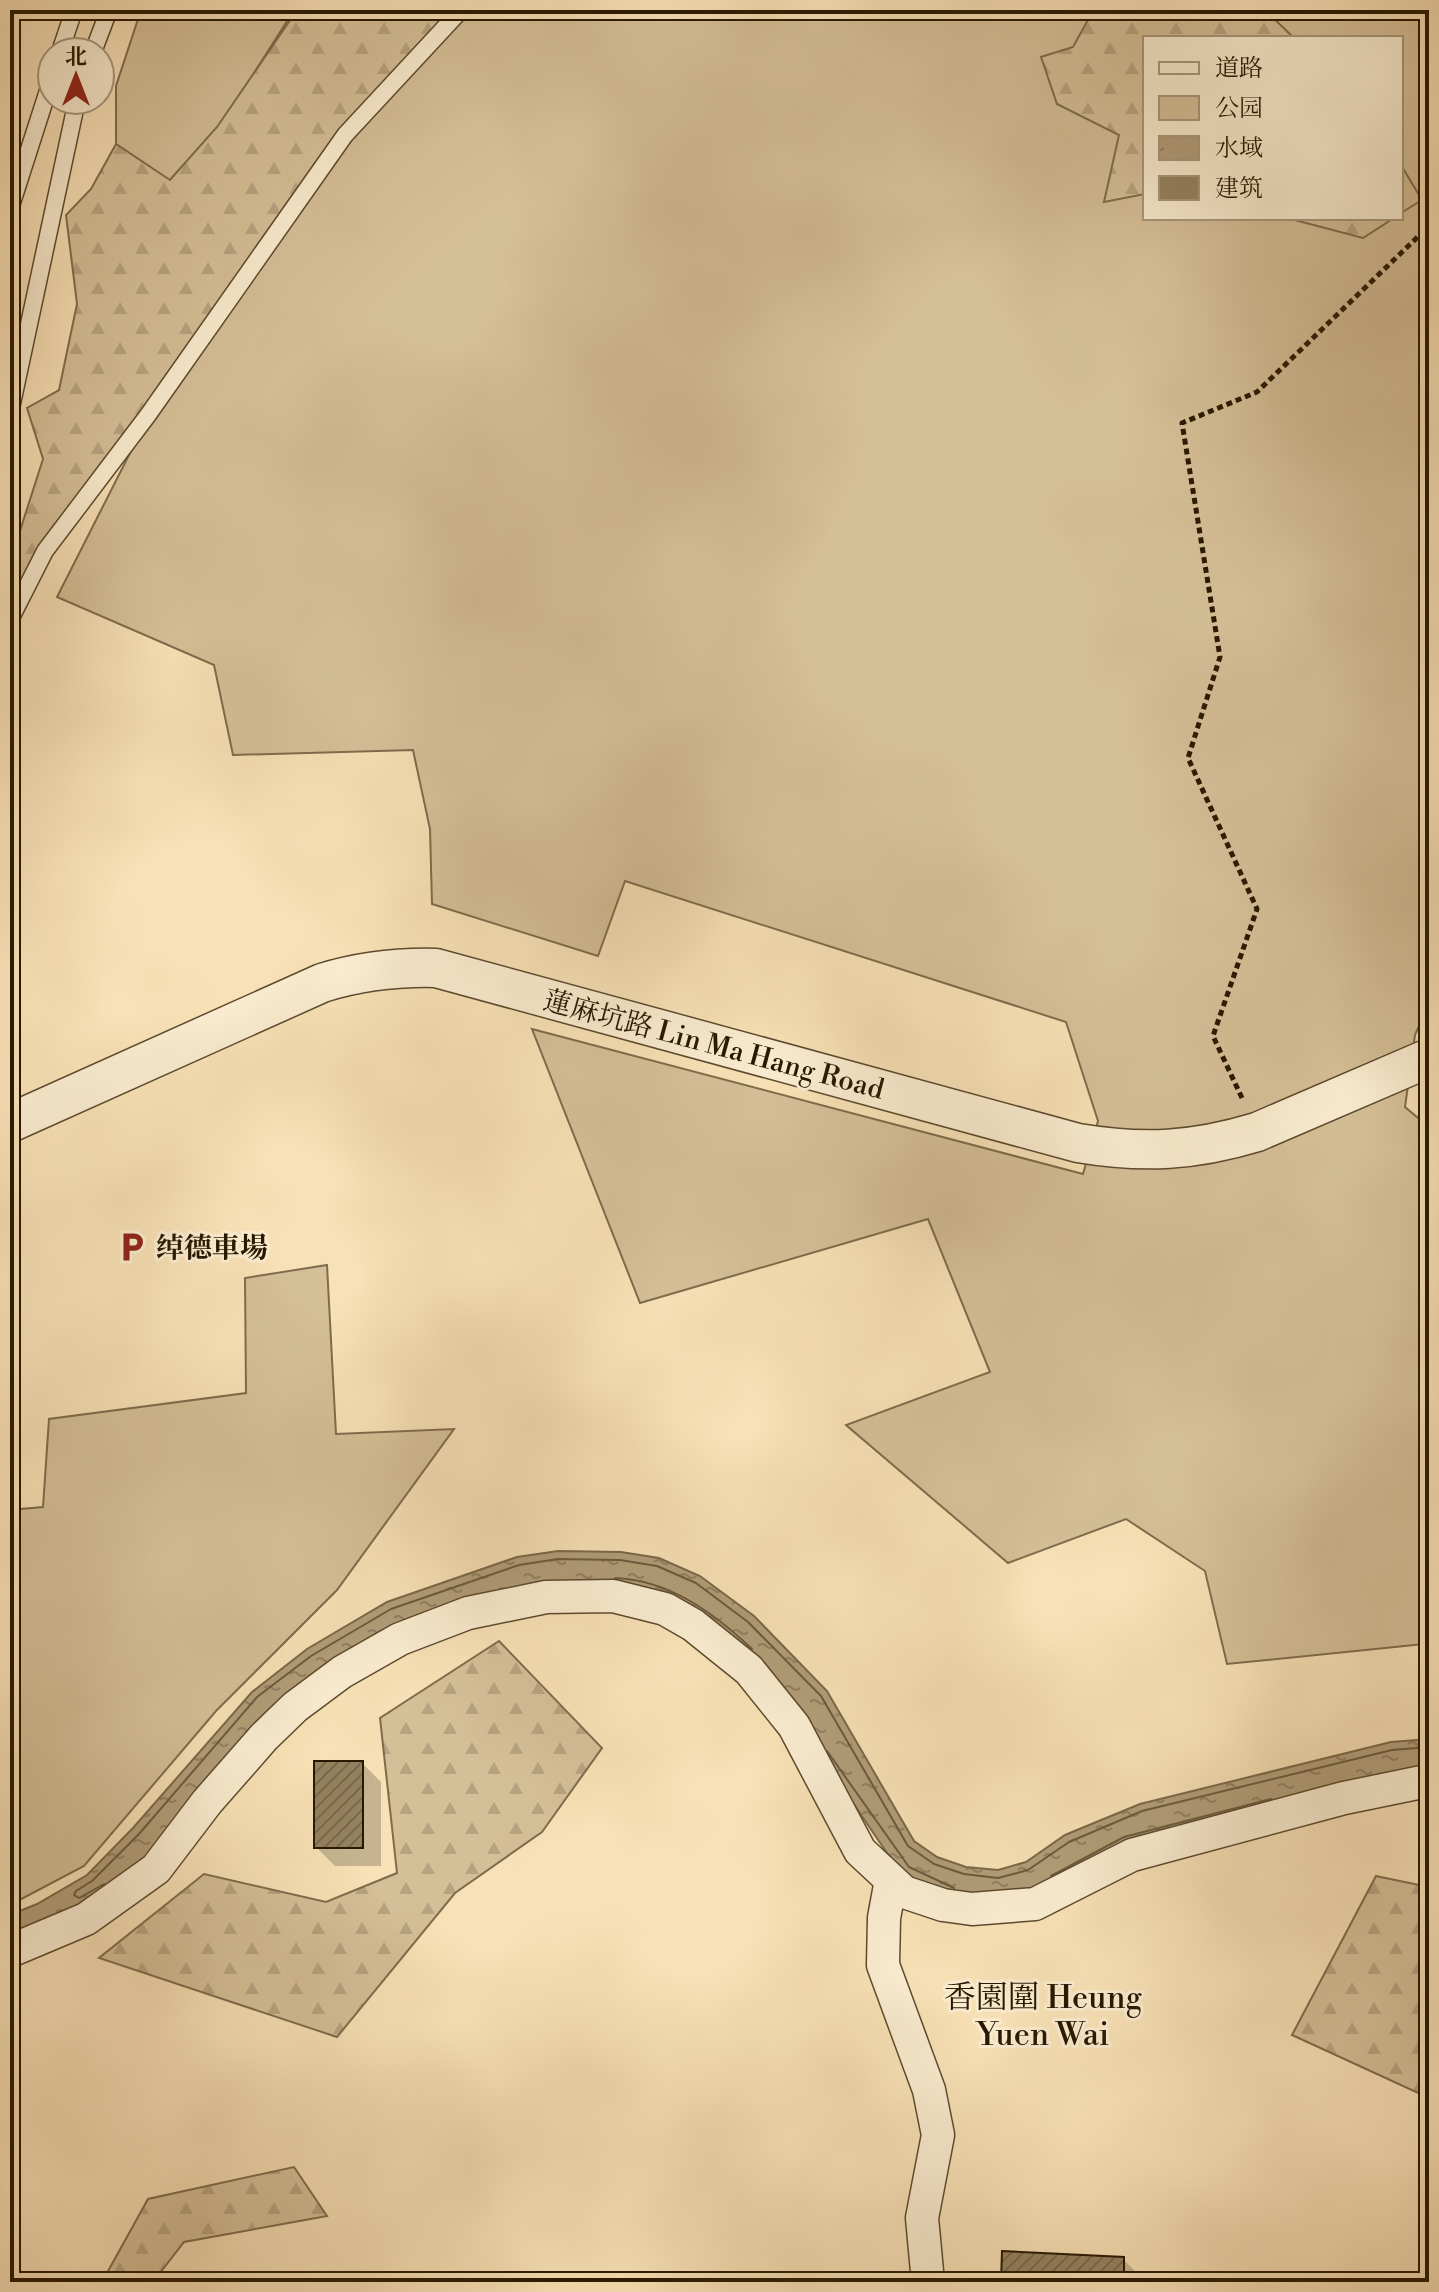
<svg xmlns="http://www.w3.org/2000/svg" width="1439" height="2292" font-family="'Libre Bodoni','Noto Serif SC',serif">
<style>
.green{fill:#d5bf97;stroke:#7e6c4c;stroke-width:2;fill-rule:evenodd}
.forest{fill:url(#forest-firs);stroke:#7e6c4c;stroke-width:2}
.water{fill:url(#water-ripples);stroke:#7a6848;stroke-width:2}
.shadow{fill:#0003}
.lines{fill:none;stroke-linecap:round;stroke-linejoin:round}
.shore{stroke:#6c5a3c;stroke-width:2}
.building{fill:url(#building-hatch);stroke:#281801;stroke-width:2}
.service-casing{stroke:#5c4a2e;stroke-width:19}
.minor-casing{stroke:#5c4a2e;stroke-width:35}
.tertiary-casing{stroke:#5c4a2e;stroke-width:41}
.path{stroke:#281801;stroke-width:5;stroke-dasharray:6 4;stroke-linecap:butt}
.service{stroke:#faecd0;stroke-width:16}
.minor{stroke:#faecd0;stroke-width:32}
.tertiary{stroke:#faecd0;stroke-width:38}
.labels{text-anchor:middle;stroke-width:6;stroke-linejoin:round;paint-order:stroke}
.street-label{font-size:28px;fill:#281801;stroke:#faecd0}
.poi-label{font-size:28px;font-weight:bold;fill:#281801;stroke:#faecd0;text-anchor:start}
.quarter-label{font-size:32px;fill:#281801;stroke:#faecd0}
</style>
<defs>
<pattern id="forest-firs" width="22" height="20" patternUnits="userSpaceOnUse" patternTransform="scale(2)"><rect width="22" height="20" fill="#d5bf97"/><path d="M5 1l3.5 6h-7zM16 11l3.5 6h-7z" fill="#b7a380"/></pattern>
<pattern id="water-ripples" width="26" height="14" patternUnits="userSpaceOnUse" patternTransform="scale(2)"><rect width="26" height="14" fill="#b19d78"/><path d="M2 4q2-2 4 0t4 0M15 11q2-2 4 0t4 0" fill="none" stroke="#907f60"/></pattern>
<pattern id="building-hatch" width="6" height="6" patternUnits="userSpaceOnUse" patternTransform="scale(2)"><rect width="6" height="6" fill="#94815f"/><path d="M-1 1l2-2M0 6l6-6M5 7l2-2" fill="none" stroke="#79694c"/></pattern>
</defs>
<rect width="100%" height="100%" fill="#f8e1b6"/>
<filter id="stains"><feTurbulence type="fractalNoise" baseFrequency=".0025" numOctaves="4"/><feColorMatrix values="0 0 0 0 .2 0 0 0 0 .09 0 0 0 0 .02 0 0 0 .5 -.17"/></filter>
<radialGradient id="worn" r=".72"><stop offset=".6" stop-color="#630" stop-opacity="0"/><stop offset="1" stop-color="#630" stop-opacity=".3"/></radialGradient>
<path class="green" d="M141 10H294L225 119 162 189 116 176V86Z
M461 10H1429V1003L1415 1035 1405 1107 1429 1127V1647L1424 1644 1227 1664 1205 1571 1126 1519 1008 1563 846 1425 990 1372 928 1219 640 1303 532 1029 1083 1174 1098 1121 1066 1022 625 881 598 956 432 904 430 829 413 750 233 755 214 665 57 597 130 453 345 135ZM1145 38H1401V218H1145Z
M327 1265 336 1434 454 1429 337 1590 216 1711 84 1866 10 1905V1510L43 1507 49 1419 246 1393 245 1278Z"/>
<path class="forest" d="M297 10H461L345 135 45 551 10 620V551L18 537 43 459 27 408 59 390 77 304 66 215 91 189 116 144 170 180 217 127Z
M1089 10H1265L1294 38H1145V194L1104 202 1119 135 1057 104 1041 57 1073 47 1089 18Z
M1401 165 1422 200 1401 213Z
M1287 218H1394L1363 238Z
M499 1641 602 1748 542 1832 455 1893 337 2037 99 1958 204 1874 326 1902 397 1873 380 1718Z
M1376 1876 1429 1887V2098L1292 2035Z
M294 2167 327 2216 184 2242 153 2282H102L148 2199Z"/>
<path class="water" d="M558 1551 621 1552 659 1558 700 1576 754 1616 827 1691 914 1841 937 1857 966 1867 998 1870 1026 1862 1065 1835 1140 1804 1391 1742 1429 1739V1773L1044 1888 957 1899 904 1874 887 1853 764 1672 624 1586 387 1636 137 1873 10 1946V1915L37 1904 87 1875 133 1828 252 1692 307 1649 387 1602 517 1557Z"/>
<path class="shadow" d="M362 1763 381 1782V1866H335L316 1847Z
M1123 2259 1146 2282H1003Z"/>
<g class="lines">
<path class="shore" d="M615 1578C669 1580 714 1613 752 1649
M827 1751 909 1867 954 1888
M1051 1876 1124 1837 1271 1799
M104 1884 79 1898 74 1895 76 1891 92 1881 139 1834 257 1697 311 1656 391 1609 519 1565 558 1559 620 1560 657 1566 696 1583 748 1622 821 1696 908 1846 934 1864 964 1874 998 1878 1028 1870 1069 1842 1142 1811 1392 1750 1429 1747"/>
</g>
<path class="building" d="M314 1761H363V1848H314Z
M1002 2251 1124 2257V2282H1001Z"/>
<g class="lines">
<defs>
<path id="service" d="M60 52 74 10
M93 52 109 10
M10 209 52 78
M10 413 77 100
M10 620 45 551 148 415 345 135 461 10"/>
<path id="minor" d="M891 1880 884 1918 883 1965 929 2090 938 2135 922 2218 928 2282
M10 1951 86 1919 156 1869 207 1802 264 1737 295 1707 342 1672 400 1639 468 1613 546 1597 613 1596 665 1609 693 1625 749 1670 794 1726 860 1851 904 1892 943 1905 972 1909 1035 1904 1132 1855 1344 1798 1422 1782 1429 1783"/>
<path id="tertiary" d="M10 1123 322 983C361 971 396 967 436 968L1078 1143C1144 1154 1194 1151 1257 1132L1429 1058"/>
</defs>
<use href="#service" class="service-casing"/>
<use href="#minor" class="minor-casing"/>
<use href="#tertiary" class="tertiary-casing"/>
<path class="path" d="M1242 1098 1213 1036 1257 909 1188 758 1220 657 1182 423 1257 392 1429 226"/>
<use href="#service" class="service"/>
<use href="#minor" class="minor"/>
<use href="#tertiary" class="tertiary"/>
</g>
<defs>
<symbol id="parking-bare" viewBox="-9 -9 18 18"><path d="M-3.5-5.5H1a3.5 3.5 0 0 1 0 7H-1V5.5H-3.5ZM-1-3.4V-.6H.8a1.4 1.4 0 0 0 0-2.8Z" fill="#8f2418" stroke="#faecd0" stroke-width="2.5" paint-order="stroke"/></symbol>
</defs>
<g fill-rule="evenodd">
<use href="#parking-bare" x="110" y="1225" width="44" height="44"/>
</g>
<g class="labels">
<g class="street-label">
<text transform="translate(714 1044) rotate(15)" y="10">蓮麻坑路 Lin Ma Hang Road</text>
</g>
<g class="poi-label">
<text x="156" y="1257">绰德車場</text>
</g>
<g class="quarter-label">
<text x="1043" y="2008">香園圍 Heung<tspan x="1043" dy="37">Yuen Wai</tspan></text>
</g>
</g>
<rect width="1439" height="2292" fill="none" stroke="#f8e1b6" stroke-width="40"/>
<rect x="12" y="12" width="1415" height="2268" fill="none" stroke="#281801" stroke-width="4"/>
<rect x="20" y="20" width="1399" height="2252" fill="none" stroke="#281801" stroke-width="2"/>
<rect x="1143" y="36" width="260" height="184" fill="#faecd0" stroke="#a6977d" stroke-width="2"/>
<rect x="1159" y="62" width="40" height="12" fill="#faecd0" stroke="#a6977d" stroke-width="2"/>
<text x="1215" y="76" font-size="24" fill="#281801">道路</text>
<rect x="1159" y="96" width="40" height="24" fill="#d5bf97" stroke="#a6977d" stroke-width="2"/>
<text x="1215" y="116" font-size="24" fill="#281801">公园</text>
<rect x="1159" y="136" width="40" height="24" fill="url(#water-ripples)" stroke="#a6977d" stroke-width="2"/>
<text x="1215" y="156" font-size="24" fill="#281801">水域</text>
<rect x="1159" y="176" width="40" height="24" fill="#94815f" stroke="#a6977d" stroke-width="2"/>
<text x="1215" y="196" font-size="24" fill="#281801">建筑</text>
<g transform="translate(76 76)"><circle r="38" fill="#faecd0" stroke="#a6977d" stroke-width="2"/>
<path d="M0-6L14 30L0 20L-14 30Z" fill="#8f2418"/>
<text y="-12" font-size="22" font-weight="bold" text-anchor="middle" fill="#281801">北</text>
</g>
<rect width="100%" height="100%" filter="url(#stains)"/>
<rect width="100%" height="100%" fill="url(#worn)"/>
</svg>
